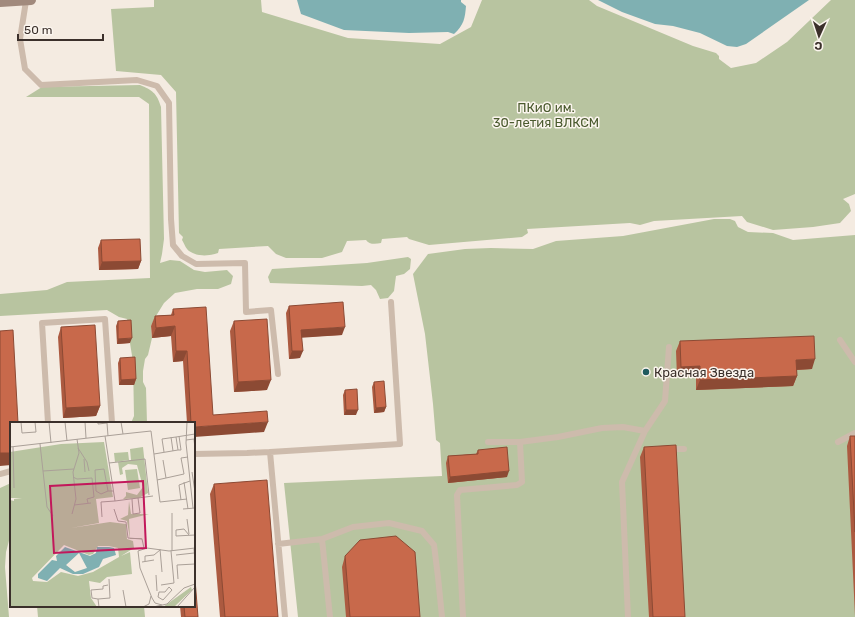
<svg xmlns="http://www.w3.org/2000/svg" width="855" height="617" font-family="Rubik,sans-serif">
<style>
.green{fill:#b8c4a0}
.water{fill:#7fb0b2}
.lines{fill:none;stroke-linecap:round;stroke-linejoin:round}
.lane{stroke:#cdbbac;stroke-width:6}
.secondary{stroke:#a18a7d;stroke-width:10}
.wall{fill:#ac5a40}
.shaded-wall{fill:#8c4a34}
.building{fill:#c8694b;stroke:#8c4a34}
.poi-dot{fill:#1f5a5e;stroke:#fbf5ee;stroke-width:1.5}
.labels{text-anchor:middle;stroke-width:3;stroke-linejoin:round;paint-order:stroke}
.park-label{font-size:13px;fill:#4a5a2e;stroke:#fbf5ee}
.poi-label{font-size:13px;fill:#3b302b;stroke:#fbf5ee;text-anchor:start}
.inset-road{fill:none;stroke:#aaa098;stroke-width:1}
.view{fill:#c2185b;fill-opacity:0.15;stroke:#c2185b;stroke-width:2}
.inset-edge{fill:none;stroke:#3b302b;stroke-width:2}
</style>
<rect width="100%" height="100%" fill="#f4ebe1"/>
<path class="green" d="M154 0H261L262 12 348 38 440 44 471 27 482 0H589L597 6 693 46 716 53 719 56V59L731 68 756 63 787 42 831 0H855V194L843 199 849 204 851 211 840 223 813 227 773 230 747 222 742 216 654 221 640 225 630 223 527 229 528 233 522 237 429 245 409 239 407 237 382 239 381 243C376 244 369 245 366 240L347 241 342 252 322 258H286L276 254 268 246 219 249 218 253C209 256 198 257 189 251 186 249 184 243 182 240L183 237 179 233 176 92 161 75 116 71 111 9 154 7Z
M140 85C152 90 157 93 161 107L164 239 162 254 160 263 170 260 180 261 194 270 205 272 227 270 233 276 231 284 218 289H197L175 293 164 303 156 316 151 326 152 338 148 355 145 359 143 371V382L146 388 147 423H131L134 416 133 362 130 343 129 326 127 319 119 317 107 310 0 316V294L47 290 67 282 150 278 149 104 139 97H26L42 87Z
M714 219H730L735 221 738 227 748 232 773 233 793 240 855 235V617H298L284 483 442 476 440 443 436 440 433 404 425 334 413 274 428 254 465 249 491 248 533 249 556 241 623 236Z
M408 257 411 259 410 269 404 274 396 276 394 291 388 298 380 299 376 290 371 285 362 286 270 283 268 277 272 269 367 263Z
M11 483V533L6 552 5 567 9 617H0V488Z
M37 606H144L145 617H38Z"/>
<path class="water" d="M297 0H461V2L466 6C465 18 464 25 454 34L448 32 409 33 344 30 301 14Z
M598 0H809L746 44 737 47 727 46 700 33 673 26 655 24 622 12Z"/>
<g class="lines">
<path class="lane" d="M26 1 20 39 25 69 41 85 137 80 157 86 169 103 171 219 173 245 182 256 196 264 245 263 246 312 271 310 278 374
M840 340 855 362
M48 423 42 323 105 319 112 423
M488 442H520L558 437 602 428 623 427 645 431
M838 442 855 433
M669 449H684
M270 452 400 444 391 302
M194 454 247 453 270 452 285 617
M0 474 11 471
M322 539 330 617
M278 544 322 539 353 527 389 523 422 531 434 545 438 577 442 617
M463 617 457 495 460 490 517 485 522 482 520 442
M628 617 622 482 645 431 665 401 669 347"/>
<path class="secondary" d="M0 2 31 0"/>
</g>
<path class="wall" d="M101 240 141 261 138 269 99 270 98 248Z
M289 306 342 335 302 337 300 358 289 359 286 313Z
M173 309 213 415 264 432 194 423H187L183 361 173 362 171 336 152 338 151 326 155 316 171 315Z
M118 321 130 343 117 344 116 326Z
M234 321 267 390 234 392 230 331Z
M61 327 100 406 96 416 63 418 58 337Z
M680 341 812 369 797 370V376L793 386 696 390V376L677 377 676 351Z
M120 358 136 379 134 385H119L118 363Z
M374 382 386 407 384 412 374 413 372 387Z
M345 390 356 415H344L343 395Z
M850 436H855V616L847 446Z
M644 447 685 617H649L640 457Z
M478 450 507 477 448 483 446 463 448 456 476 454Z
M214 484 278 617H220L210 494Z
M345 556 420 617H346L342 567Z
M180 606H194L198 617H181Z"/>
<path class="shaded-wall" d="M141 261 138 269 99 270 102 262Z
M175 326 171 336 152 338 156 328Z
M345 327 342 335 298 338 301 330Z
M132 338 130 343 117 344 118 339Z
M176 351H187L183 361 173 362Z
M292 351H303L300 358 289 359Z
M815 359 812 369 793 370 796 360Z
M700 366 696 376 677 377 681 367Z
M797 376 793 386 696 390 700 380Z
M136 379 134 385H119L121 380Z
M271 380 267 390 234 392 238 382Z
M100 406 96 416 63 418 66 408Z
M386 407 384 412 374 413 376 408Z
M346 410H358L356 415H344Z
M268 422 264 432 194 437V427Z
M0 453H11V465L0 466Z
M509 471 507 477 448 483 450 477Z"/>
<path class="building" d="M140 239 141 261 102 262 101 240Z
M343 302 345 327 301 330 303 351H292L289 306Z
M206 307 213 415 267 411 268 422 194 427V423H191L187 351H176L175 326 156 328 155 316 174 315 173 309Z
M267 319 271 380 238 382 234 321Z
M131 320 132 338 118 339V321Z
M95 325 100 406 66 408 61 327Z
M13 330 18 423H11V453H0V331Z
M814 336 815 359 796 360 797 376 700 380V366L681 367 680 341Z
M135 357 136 379 121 380 120 358Z
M384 381 386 407 376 408 374 382Z
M357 389 358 410H346L345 390Z
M850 436H855V532Z
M676 445 685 617H653L644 447Z
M507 447 509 471 450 477 448 456 478 454V450Z
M267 480 278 617H225L214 484Z
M396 536 415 552 420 617H350L345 556 360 540Z
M194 567 198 617H185L184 606H194Z"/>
<circle class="poi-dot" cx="646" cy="372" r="4"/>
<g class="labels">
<g class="park-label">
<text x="546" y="112">ПКиО им.<tspan x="546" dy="15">30-летия ВЛКСМ</tspan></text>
</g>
<g class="poi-label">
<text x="654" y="377">Красная Звезда</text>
</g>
</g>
<g transform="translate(10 422)">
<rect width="185" height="185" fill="#f4ebe1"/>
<path d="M94 20 103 75 86 77 89 101 61 106 100 100 116 102 117 117 123 119 124 126 111 134 120 130 122 152 97 155 90 161 79 159 81 176 87 185H0V78L4 79V77L12 76H0V30L51 22ZM54 123 79 133 83 132 88 124H99L108 126 109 135 83 150 68 154 51 150 37 160 23 159 22 156ZM133 25 138 71 129 76 113 77 116 74V70L127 73 133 65 127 43 118 42 112 46 113 52 110 53 108 40 121 38 120 27ZM118 30 119 38 105 40 104 31ZM127 47 130 66 118 68 115 48ZM119 79 121 92H139L119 97 120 116H133L131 117H120L117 99 110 97 118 93ZM181 165 182 168 164 185H153Z" fill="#b8c4a0" fill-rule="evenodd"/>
<path d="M55 125 80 134 86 131 87 125H99L104 126 106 133 93 137 89 145 73 152H63L50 146 37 159 28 156V152L42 138 47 139 46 134ZM69 131 77 146 65 150 56 143Z" fill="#7fb0b2" fill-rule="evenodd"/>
<path class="inset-road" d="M11 0 12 11 26 10 25 0M39 0 41 21M55 0 57 19M75 0 76 16M88 0V2L97 1 98 14M177 0 176 21 183 86M113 12 141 9 150 80 177 77M95 14 105 79 143 74M161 15 163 29M176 18 184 17 185 27M30 22 37 85 43 94M0 25 113 12 111 0M3 25 4 66M68 26 77 40 79 49M168 28H171L169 14M154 30 152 17 166 15M144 32 168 28 166 15 185 12M74 37 75 50M153 38 156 56M99 41 135 37 139 73M33 49 64 47M182 50 185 70M63 55 67 57 82 56 84 75 77 77 78 81M147 58 174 52 171 36 178 35M174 60 178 87M98 69 91 72 86 69 85 48 94 47 98 69H103M122 77 123 92 130 91 128 76M171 78 169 63 180 59M64 83 81 81M104 87 108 99 116 100 118 116 132 117 134 126M173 87 185 86M162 91V129M62 92 66 77 63 50 69 31 67 17M92 95 91 80 105 79M177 97 179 112M179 113 174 107 166 108V114L185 113M150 127 152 150M184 127 185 139M166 133 184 131M135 139V134L144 133 150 128M132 140 144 138M146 153 147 169M168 157 167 143 185 142M151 163 164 161 161 129M159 165 162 168 153 178 148 175 149 170H155ZM113 168 116 185M88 177 82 176 81 168 93 167V164L98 163M152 183 145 181 142 176 130 146 128 129 137 126 159 129 185 126M89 185 88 177 100 176 99 157M133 185 139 182 141 174M143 185 157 182 174 166 185 162M167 185 185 165"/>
<path class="view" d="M133 59 136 126 44 131 40 64Z"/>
<rect width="185" height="185" class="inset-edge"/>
</g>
<g transform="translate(819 36) rotate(183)" stroke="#fbf5ee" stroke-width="3" paint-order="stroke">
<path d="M0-3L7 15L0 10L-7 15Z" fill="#3b302b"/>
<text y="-6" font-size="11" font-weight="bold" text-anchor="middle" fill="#3b302b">С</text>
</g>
<path d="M18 34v6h85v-6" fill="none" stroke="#3b302b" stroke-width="2"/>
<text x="24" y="34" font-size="12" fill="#3b302b" stroke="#fbf5ee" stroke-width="3" paint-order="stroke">50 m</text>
</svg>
